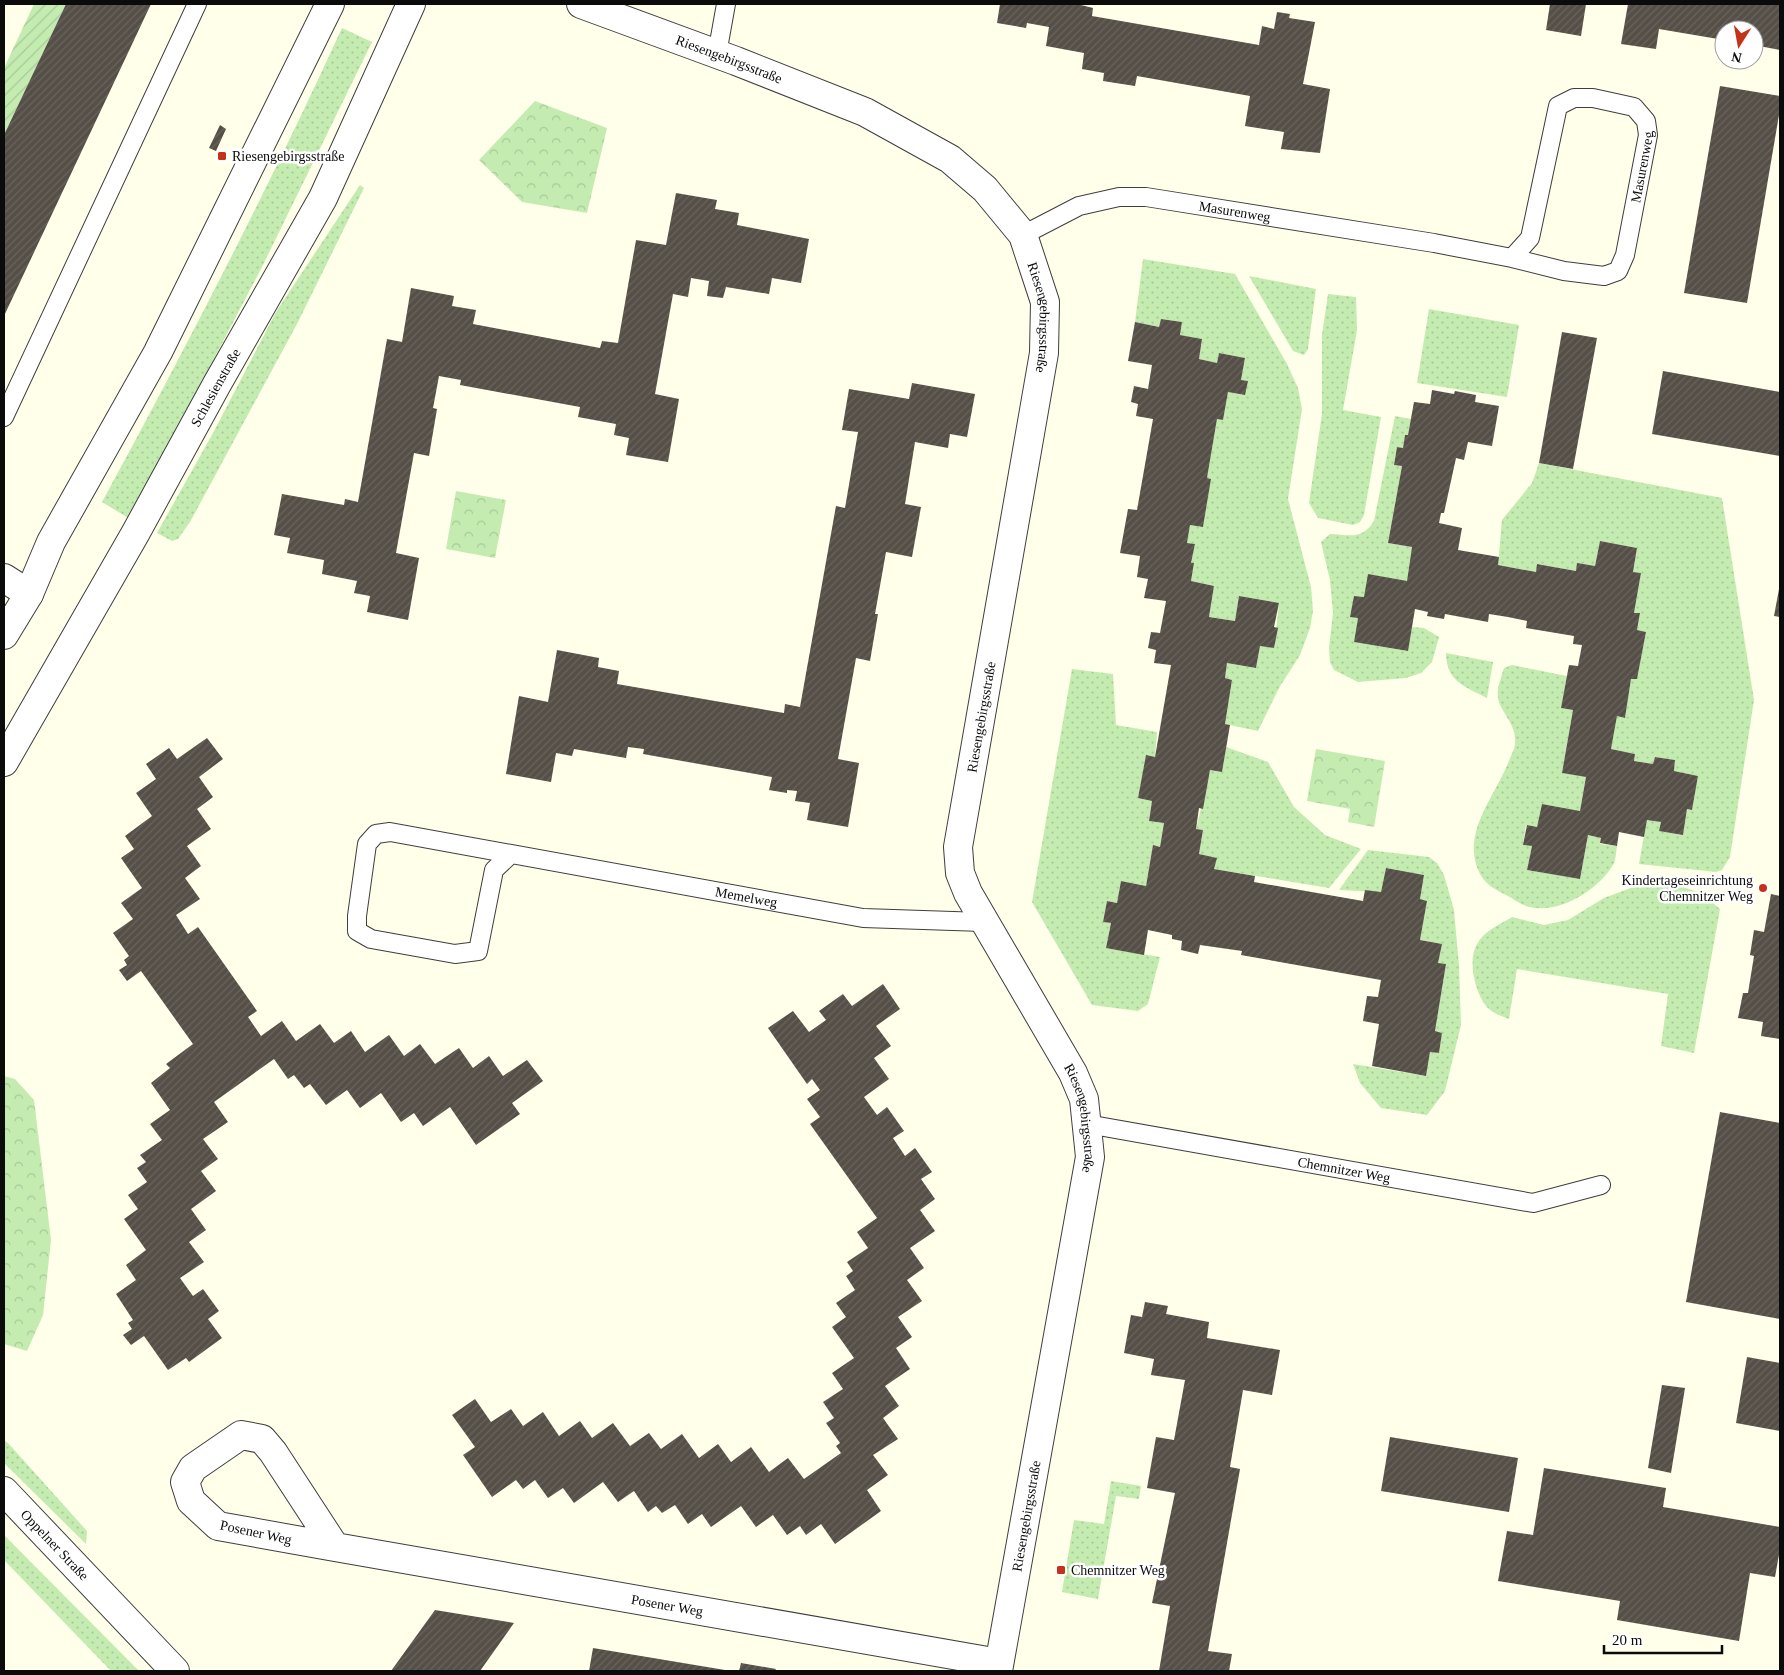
<svg xmlns="http://www.w3.org/2000/svg" width="1784" height="1675" font-family="'Times New Roman',serif">
<style>
.grass{fill:url(#grass-dots)}
.park{fill:url(#park-crowns)}
.garden{fill:url(#garden-furrows)}
.building{fill:url(#building-hatch)}
.lines{fill:none;stroke-linecap:round;stroke-linejoin:round}
.service-casing{stroke:#3e3e3e;stroke-width:20}
.minor-casing{stroke:#3e3e3e;stroke-width:30}
.tertiary-casing{stroke:#3e3e3e;stroke-width:30}
.service{stroke:#fff;stroke-width:18}
.minor{stroke:#fff;stroke-width:28}
.tertiary{stroke:#fff;stroke-width:28}
.poi-dot{fill:#c5321a;stroke:#fff;stroke-width:2}
.labels{text-anchor:middle;stroke-width:5;stroke-linejoin:round;paint-order:stroke}
.street-label{font-size:14px;fill:#0b0b0b;stroke:#fff}
.poi-label{font-size:14px;fill:#0b0b0b;stroke:#fff;text-anchor:start}
</style>
<defs>
<pattern id="grass-dots" width="8" height="8" patternUnits="userSpaceOnUse" patternTransform="scale(1.25)"><rect width="8" height="8" fill="#c4ecb1"/><path d="M2 2h.1M6 6h.1" fill="none" stroke="#a7c997" stroke-width="1.8" stroke-linecap="round"/></pattern>
<pattern id="park-crowns" width="20" height="18" patternUnits="userSpaceOnUse" patternTransform="scale(1.25)"><rect width="20" height="18" fill="#c4ecb1"/><path d="M2 6a3 3 0 1 1 6 0M12 15a3 3 0 1 1 6 0" fill="none" stroke="#a7c997"/></pattern>
<pattern id="garden-furrows" width="10" height="10" patternUnits="userSpaceOnUse" patternTransform="scale(1.25)"><rect width="10" height="10" fill="#c4ecb1"/><path d="M-1 1l2-2M0 10L10 0M9 11l2-2" fill="none" stroke="#a7c997"/></pattern>
<pattern id="building-hatch" width="6" height="6" patternUnits="userSpaceOnUse" patternTransform="scale(1.25)"><rect width="6" height="6" fill="#554f47"/><path d="M-1 1l2-2M0 6l6-6M5 7l2-2" fill="none" stroke="#68645d"/></pattern>
</defs>
<rect width="100%" height="100%" fill="#ffffea"/>
<path class="grass" d="M342 28 372 42 262 267 130 519 102 502C187 346 268 189 342 28Z
M360 185 364 188 298 322 190 522 178 539 172 541 157 533 213 433 276 312Z
M1143 259 1235 274 1287 364 1298 388 1302 409 1288 499 1311 587 1313 611 1310 628 1300 655 1279 688 1258 731 1225 724 1232 680 1225 678 1227 663 1256 668 1260 646 1274 648 1279 604 1239 597 1235 621 1209 617 1214 586 1191 581 1194 564 1191 563 1195 544 1187 543 1190 525 1203 527 1211 479 1207 478 1217 419 1223 420 1228 392 1244 395 1247 381 1241 380 1245 358 1219 353 1217 363 1199 359 1202 339 1180 335 1182 322 1161 319 1159 327 1135 322Z
M1249 276 1316 289 1308 349 1304 355 1293 351Z
M1328 294 1356 297 1357 330 1343 410 1381 417 1364 515 1360 522 1353 525 1318 518 1309 503 1322 414V335Z
M1429 309 1519 325 1507 397 1417 383Z
M1395 416 1411 419 1408 435H1405L1403 448 1397 447 1394 465 1402 466 1388 543 1412 547 1407 581 1364 597 1354 596 1351 616 1358 618 1354 642 1407 651 1412 627 1424 628 1439 637 1432 662 1421 673 1406 678 1358 682 1334 670 1330 662 1329 648 1333 613 1330 580 1321 542 1330 534C1350 535 1362 540 1374 521Z
M1539 463 1722 498 1754 700 1730 857 1722 870 1716 872 1639 864 1647 819 1661 822 1660 831 1683 835 1687 809 1692 810 1698 776 1674 771 1675 760 1655 757 1653 764 1634 761 1635 754 1611 749 1617 716 1625 718 1631 679H1637L1646 632 1637 630 1640 614 1634 613 1641 573 1633 572 1637 548 1600 541 1595 566 1578 564 1576 571 1538 564 1536 572 1498 565 1502 520 1532 483Z
M1446 653 1493 662 1487 698C1465 687 1446 681 1446 653Z
M1512 665 1567 676 1561 708 1573 710 1562 773 1586 777 1580 811 1542 804 1537 827 1526 825 1523 845 1532 846 1527 870 1580 879 1588 835 1601 838 1600 844 1617 846C1616 852 1616 860 1613 865 1598 890 1560 914 1530 907 1522 906 1514 899 1506 895 1496 890 1486 885 1480 874 1459 833 1497 795 1510 758 1512 754 1515 748 1515 744 1517 726 1504 716 1499 702 1495 692 1501 678 1504 668Z
M1072 669 1113 674 1116 725 1157 732 1155 757 1146 756 1138 798 1152 801 1149 821 1164 823 1160 847 1153 846 1146 886 1121 881 1117 903 1107 901 1103 922 1111 923 1106 948 1160 957 1148 1004 1138 1011 1092 1005 1032 902Z
M1226 747 1268 762 1294 807 1325 835 1361 849 1329 888 1214 869 1216 858 1199 854 1203 830 1196 829 1210 770 1222 772Z
M1368 850 1429 857 1437 863 1444 875 1454 910 1459 966 1461 1025 1445 1091 1427 1115 1381 1108 1360 1083 1353 1064 1426 1076 1430 1052 1439 1053 1442 1033 1435 1031 1446 964 1438 963 1441 944 1420 940 1427 901 1420 899 1424 875 1386 868 1381 892 1339 890Z
M1676 885 1701 893 1720 909 1694 1053 1661 1046 1668 994 1517 969 1509 1019C1501 1016 1492 1013 1486 1006 1475 992 1468 962 1476 946 1483 931 1499 925 1512 917L1544 925 1568 920 1604 898 1636 886Z
M4 1440 8 1443 87 1531 86 1544 4 1463Z
M1111 1481 1141 1486 1139 1499 1116 1496 1098 1599 1062 1592 1074 1520 1104 1524Z
M4 1535 139 1671H111L4 1560Z"/>
<path class="park" d="M535 101 607 128 587 213 522 202 479 160Z
M456 491 506 500 495 558 446 549Z
M1316 749 1385 761 1374 827 1348 822 1350 809 1307 801Z
M4 1076 15 1079 34 1100 51 1240 43 1315 27 1351 4 1344Z"/>
<path class="garden" d="M34 4H66L4 135V68Z"/>
<path class="building" d="M66 4H151L4 316V135Z
M1000 4H1077L1093 8 1092 16 1259 45 1262 26 1274 29 1277 12 1290 14 1289 18 1315 22 1303 84 1330 89 1320 153 1281 149 1284 132 1245 126 1250 96 1137 76 1135 86 1103 81 1104 73 1082 69 1084 53 1046 46 1049 27 1027 23 1026 28 997 23Z
M1550 4H1586L1581 36 1546 30Z
M1628 4H1780V50L1754 45V30H1724V40L1659 29 1656 49 1621 44Z
M1720 86 1780 96V109L1747 303 1684 293Z
M220 125 226 129 216 151 209 148Z
M676 193 717 200 715 209 739 213 737 225 809 239 801 283 772 278 769 294 726 287 723 298 707 296 709 281 691 278 688 297 673 294 655 394 679 399 668 462 626 455 629 438 614 435 616 424 578 417 580 407 460 385 461 380 439 376 433 408 437 409 429 456 414 453 396 553 419 558 408 620 367 612 370 596 354 593 357 581 322 574 324 560 287 553 290 538 274 535 282 494 344 505 345 499 358 502 387 339 402 342 411 288 454 296 452 306 476 310 473 324 600 348 602 341 618 343 636 240 666 245Z
M1161 319 1182 322 1180 335 1202 339 1199 359 1217 363 1219 353 1245 358 1241 380 1248 381 1245 395 1228 392 1223 420 1217 419 1207 478 1211 479 1203 527 1190 525 1187 543 1195 544 1191 563H1194L1191 581 1214 586 1209 617 1235 621 1239 596 1279 603 1274 627 1278 628 1274 648 1260 646 1256 668 1227 663 1225 678 1232 680 1225 724 1230 725 1222 772 1210 770 1203 809 1199 808 1196 829 1203 830 1199 854 1217 858 1214 869 1255 876 1254 882 1363 901 1365 890 1381 892 1386 868 1424 875 1420 899 1427 901 1420 940 1442 944 1438 963 1446 964 1435 1031 1442 1033 1439 1053 1430 1052 1426 1076 1372 1066 1379 1024 1363 1021 1367 996 1378 997 1381 980 1241 955 1242 951 1200 945 1198 954 1181 950 1182 941 1172 939V935L1148 930 1144 955 1106 948 1111 923 1103 922 1107 901 1117 903 1121 881 1146 886 1153 845 1160 847 1164 823 1149 821 1152 801 1138 798 1146 755 1155 757 1171 665 1154 663 1156 650 1148 648 1151 632 1160 633 1166 601 1144 598 1148 579 1137 577 1140 556 1120 553 1128 509 1137 510 1153 419 1136 416 1138 404 1131 402 1134 386 1148 389 1152 365 1128 361 1135 322 1159 327Z
M1562 332 1597 338 1573 469 1539 463Z
M1663 371 1780 392V456L1652 434Z
M912 383 975 394 967 437 950 434 948 448 915 442 905 504 921 507 912 557 886 552 875 614H878L870 661 856 658 838 759 859 763 848 827 807 820 810 803 795 801 797 791 787 790V793L769 790 772 777 643 754 644 749 628 747 626 758 574 749 572 756 556 753 551 782 506 774 519 696 548 702 557 650 599 658 598 667 619 671 617 684 784 713 785 704 800 707 836 506 845 508 858 432 842 430 849 389 909 399Z
M1432 390 1454 394 1455 391 1476 395 1475 402 1499 406 1492 446 1468 442 1464 460 1456 458 1444 513H1441L1439 523 1462 528 1458 550 1499 557 1498 565 1536 572 1537 564 1576 571 1577 563 1595 566 1600 541 1637 548 1633 572 1641 573 1634 613H1640L1637 630 1646 632 1637 679H1631L1625 718 1617 716 1611 749 1635 754 1634 761 1653 764 1655 757 1675 760 1674 771 1698 776 1692 810 1687 809 1683 835 1659 831 1661 822 1647 820 1644 837 1619 832 1617 846 1600 843 1601 838 1588 835 1580 879 1527 870 1532 846 1523 845 1527 825 1537 827 1542 804 1580 811 1586 777 1562 773 1573 710 1561 708 1569 665 1578 666 1582 645 1573 644 1574 636 1526 628 1527 621 1508 617 1489 614 1488 622 1445 614 1444 619 1427 616 1428 612 1415 609 1408 651 1354 642 1358 618 1350 617 1354 596 1364 597 1368 574 1407 581 1412 547 1388 543 1402 466 1394 465 1397 447 1403 448 1405 435H1408L1414 402 1430 404Z
M1779 589H1780V617L1774 616Z
M207 738 223 759 199 777 213 797 197 809 211 829 187 846 201 866 185 878 200 899 176 915 188 934 198 927 257 1011 248 1017 261 1036 282 1021 296 1041 320 1024 334 1043 351 1031 365 1052 389 1035 404 1056 420 1044 435 1064 459 1048 473 1068 489 1056 503 1076 527 1060 543 1081 512 1103 520 1114 476 1145 450 1107 423 1126 414 1113 401 1122 381 1093 360 1108 347 1090 326 1105 310 1084 304 1088 294 1075 288 1079 274 1059 214 1102 228 1122 203 1139 218 1159 201 1171 216 1191 191 1209 206 1230 189 1242 204 1262 180 1278 193 1296 203 1289 219 1311 208 1319 222 1338 189 1362 186 1358 168 1370 144 1336 131 1345 123 1335 132 1329 128 1323 133 1320 116 1294 136 1280 126 1265 146 1250 124 1219 138 1209 128 1195 147 1182 137 1168 146 1162 140 1155 162 1140 150 1124 170 1110 151 1083 170 1068 166 1064 193 1044 141 971 127 981 119 970 127 965 124 960 129 956 113 933 133 919 121 903 142 888 121 858 134 849 125 836 152 816 136 793 156 779 146 764 169 748 177 759Z
M1771 894 1780 896V1039L1761 1036 1763 1022 1738 1018 1743 993H1748L1754 956 1750 955 1754 930 1764 932Z
M883 984 900 1009 876 1026 891 1046 874 1058 889 1079 864 1097 877 1115 887 1107 904 1131 893 1138 905 1156 915 1148 932 1172 921 1179 935 1199 920 1210 935 1231 910 1248 924 1268 907 1280 922 1301 898 1317 912 1337 896 1348 910 1369 885 1386 899 1406 883 1418 898 1439 873 1455 888 1475 867 1490 881 1511 835 1544 821 1524 806 1535 800 1526 787 1535 773 1515 756 1527 741 1506 711 1527 702 1514 688 1524 675 1505 662 1513 656 1506 648 1512 634 1491 618 1502 603 1482 574 1503 563 1488 548 1498 535 1480 523 1489 516 1480 492 1497 463 1455 475 1447 452 1415 475 1399 491 1422 511 1409 523 1426 543 1412 559 1436 580 1421 592 1438 613 1423 630 1446 649 1433 661 1449 682 1434 699 1458 718 1444 731 1462 751 1447 769 1472 788 1458 804 1479 841 1453 836 1446 840 1443 826 1423 834 1418 823 1402 843 1389 832 1373 854 1358 832 1327 846 1317 836 1303 855 1290 846 1276 853 1271 847 1262 868 1248 857 1232 877 1218 810 1124 820 1117 807 1099 820 1090 812 1079 807 1084 768 1028 793 1011 809 1032 826 1020 819 1011 843 994 852 1006Z
M1720 1112 1780 1123V1319L1686 1302Z
M1145 1302 1168 1306 1166 1314 1209 1322 1207 1338 1280 1350 1272 1395 1243 1390 1230 1467 1240 1469 1208 1651 1232 1654 1229 1671H1159L1170 1606 1152 1603 1175 1493 1147 1488 1156 1437 1174 1440 1185 1380 1151 1375 1154 1359 1124 1353 1131 1315 1142 1317Z
M1747 1357 1780 1363V1431L1736 1423Z
M1662 1385 1685 1388 1671 1473 1648 1468Z
M1390 1437 1518 1458 1509 1512 1381 1491Z
M1544 1468 1666 1488 1663 1507 1780 1527V1549L1775 1577 1750 1573 1739 1641 1617 1620 1620 1601 1498 1581 1507 1531 1533 1535Z
M435 1610 514 1623 480 1671H391Z
M593 1648 725 1670 724 1671H589Z
M741 1663 776 1669 775 1671H739Z"/>
<g class="lines">
<defs>
<g id="service">
<path d="M717 54 726 4"/>
<path id="s1" d="M1023 235 1079 206 1119 197H1146L1434 243 1512 258 1564 271 1604 276 1618 271 1625 255 1648 135 1646 121 1634 107 1593 98H1574L1558 106 1530 238 1512 258"/>
<path d="M4 417 197 4"/>
<path id="s2" d="M511 854 494 870 478 951 455 954 371 939 357 931V916L367 844 376 834 390 832 863 918 983 922"/>
<path id="s3" d="M1087 1124 1533 1203 1601 1185"/>
</g>
<g id="minor">
<path id="s4" d="M581 4 736 61 865 112 950 159 985 189 1023 235 1045 302 1044 353 958 847 960 873 968 893 1073 1073 1084 1099 1090 1157 998 1671"/>
<path d="M4 578 29 594"/>
<path id="s5" d="M335 1547 218 1526 191 1501 185 1482 193 1468 241 1435 262 1439 273 1452 335 1547 999 1663"/>
</g>
<g id="tertiary">
<path d="M4 635 29 594 51 542 158 352 330 4"/>
<path id="s6" d="M4 762 135 534 217 384 323 198 411 4"/>
<path id="s7" d="M4 1491 175 1671"/>
</g>
</defs>
<use href="#service" class="service-casing"/>
<use href="#minor" class="minor-casing"/>
<use href="#tertiary" class="tertiary-casing"/>
<use href="#service" class="service"/>
<use href="#minor" class="minor"/>
<use href="#tertiary" class="tertiary"/>
</g>
<g class="poi-dot">
<rect x="217" y="151" width="10" height="10" rx="2.5"/>
<circle cx="1763" cy="888" r="5"/>
<rect x="1056" y="1565" width="10" height="10" rx="2.5"/>
</g>
<g class="labels">
<g class="street-label">
<text dy="5" stroke="none"><textPath href="#s4" startOffset="158">Riesengebirgsstraße</textPath></text>
<text dy="5" stroke="none"><textPath href="#s1" startOffset="718">Masurenweg</textPath></text>
<text dy="5" stroke="none"><textPath href="#s1" startOffset="221">Masurenweg</textPath></text>
<text dy="5" stroke="none"><textPath href="#s4" startOffset="592">Riesengebirgsstraße</textPath></text>
<text dy="5" stroke="none"><textPath href="#s6" startOffset="430">Schlesienstraße</textPath></text>
<text transform="translate(981 717) rotate(-80)" y="5">Riesengebirgsstraße</text>
<text dy="5" stroke="none"><textPath href="#s2" startOffset="708">Memelweg</textPath></text>
<text dy="5" stroke="none"><textPath href="#s4" startOffset="1432">Riesengebirgsstraße</textPath></text>
<text dy="5" stroke="none"><textPath href="#s3" startOffset="261">Chemnitzer Weg</textPath></text>
<text transform="translate(1026 1516) rotate(-80)" y="5">Riesengebirgsstraße</text>
<text transform="translate(256 1532) rotate(12)" y="5">Posener Weg</text>
<text dy="5" stroke="none"><textPath href="#s7" startOffset="74">Oppelner Straße</textPath></text>
<text dy="5" stroke="none"><textPath href="#s5" startOffset="739">Posener Weg</textPath></text>
</g>
<g class="poi-label">
<text x="232" y="161">Riesengebirgsstraße</text>
<text x="1753" y="885" text-anchor="end">Kindertageseinrichtung<tspan x="1753" dy="16">Chemnitzer Weg</tspan></text>
<text x="1071" y="1575">Chemnitzer Weg</text>
</g>
</g>
<rect width="1784" height="1675" fill="none" stroke="#0b0b0b" stroke-width="10"/>
<g transform="translate(1739 45) rotate(191)"><circle r="24" fill="#ffffff" stroke="#9d9d9d"/>
<path d="M0-4L9 19L0 12L-9 19Z" fill="#c5321a"/>
<text y="-8" font-size="14" font-weight="bold" text-anchor="middle" fill="#0b0b0b">N</text>
</g>
<path d="M1604 1645v8h118v-8" fill="none" stroke="#0b0b0b" stroke-width="2.5"/>
<text x="1612" y="1645" font-size="15" fill="#0b0b0b" stroke="#ffffff" stroke-width="4" paint-order="stroke">20 m</text>
</svg>
